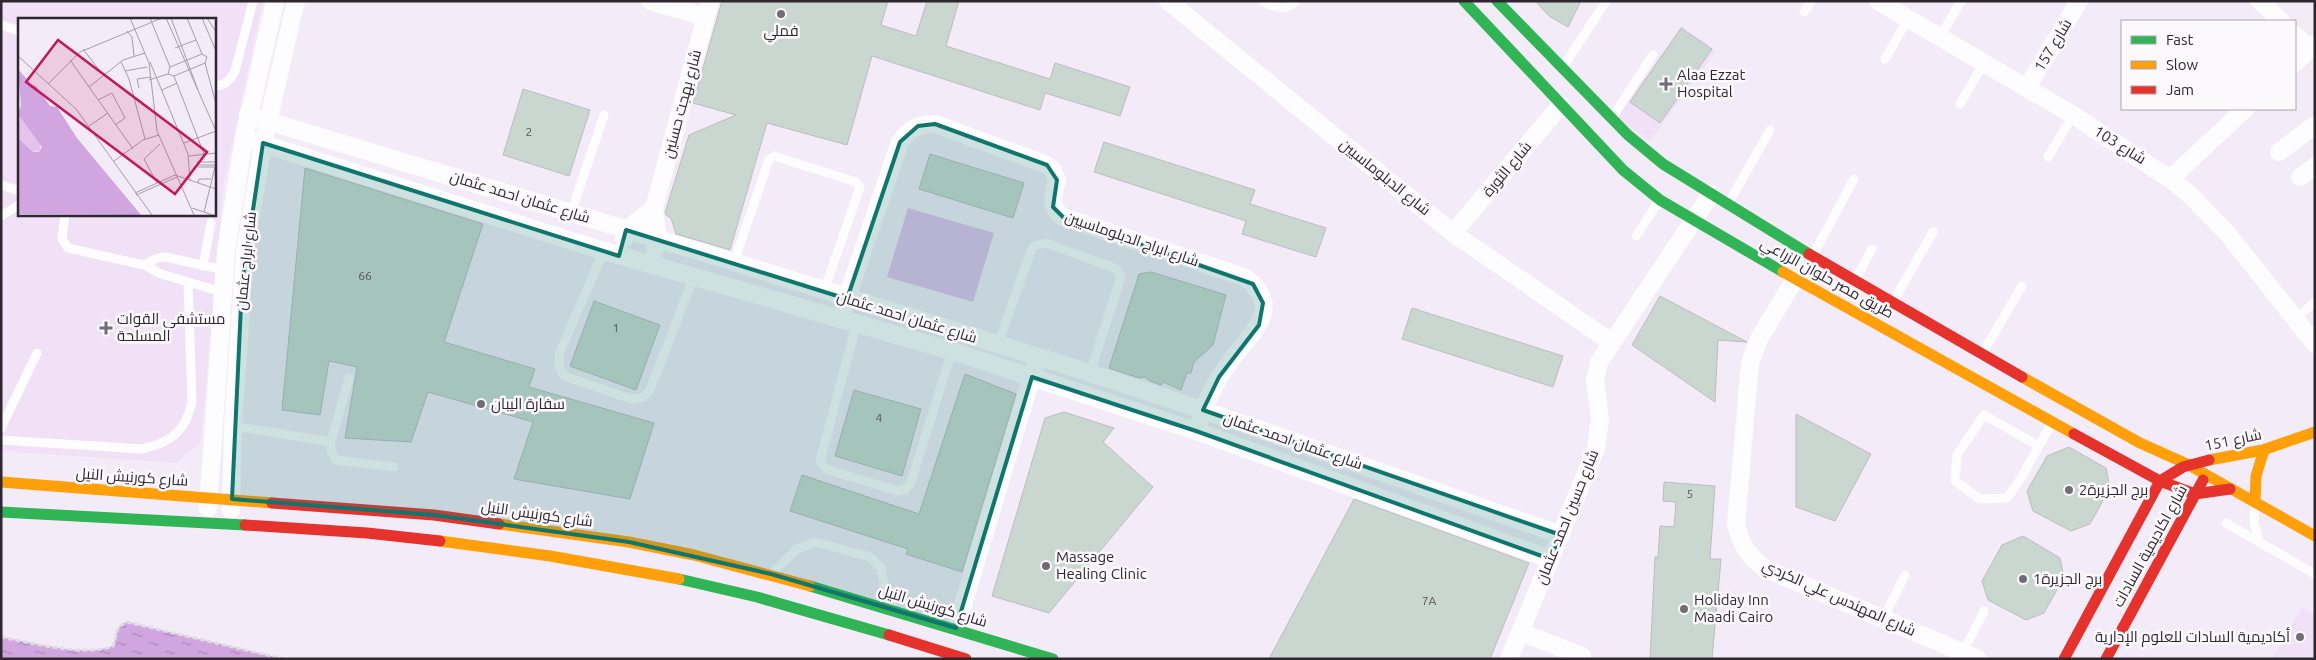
<svg xmlns="http://www.w3.org/2000/svg" width="2316" height="660" font-family="Ubuntu,Cairo,sans-serif">
<style>
.built{fill:#f1e1f7;fill-rule:evenodd}
.green{fill:#e2c4ed}
.water{fill:url(#water-ripples)}
.building{fill:#cad7d0;stroke:#bcbdbf}
.lines{fill:none;stroke-linecap:round;stroke-linejoin:round}
.path{stroke:#e0dde1;stroke-width:3;stroke-dasharray:5 2.5;stroke-linecap:butt}
.lane{stroke:#fdfcfe;stroke-width:9}
.street{stroke:#fdfcfe;stroke-width:18}
.fast{stroke:#30b455;stroke-width:11}
.slow{stroke:#ff9f0a;stroke-width:11}
.jam{stroke:#e5322d;stroke-width:11}
.marked{fill:#0f766e;fill-opacity:0.2;stroke:#0f766e;stroke-width:4;stroke-linejoin:round}
.poi-dot{fill:#736c76;stroke:#fcf9fd;stroke-width:2}
.labels{text-anchor:middle;stroke-width:5;stroke-linejoin:round;paint-order:stroke}
.number-label{font-size:12px;fill:#555358}
.poi-label{font-size:15px;fill:#2e2730;stroke:#fcf9fd;text-anchor:start}
.street-label{font-size:15px;fill:#2e2730;stroke:#fcf9fd}
.inset-road{fill:none;stroke:#a59da8;stroke-width:1}
.view{fill:#c2185b;fill-opacity:0.15;stroke:#c2185b;stroke-width:2.5}
.inset-edge{fill:none;stroke:#2e2730;stroke-width:2.5}
</style>
<defs>
<pattern id="water-ripples" width="26" height="14" patternUnits="userSpaceOnUse" patternTransform="scale(1.25)"><rect width="26" height="14" fill="#d1a5e0"/><path d="M2 4q2-2 4 0t4 0M15 11q2-2 4 0t4 0" fill="none" stroke="#aa86b6"/></pattern>
</defs>
<rect width="100%" height="100%" fill="#f4ebf8"/>
<path class="built" d="M1 1H263L224 182 201 442 176 463 1 451ZM19 19H214V214H19Z
M1682 26 1716 51 1650 141 1616 117Z
M2302 607 2315 614V659H2272Z"/>
<path class="green" d="M908 208 994 233 973 302 887 277Z"/>
<path class="water" d="M127 622 284 659H1V637C31 642 85 658 113 646 118 635 114 627 127 622Z"/>
<path class="building" d="M722 1H888L881 25 916 36 927 1H959L946 46 1050 79 1055 63 1130 87 1120 116 1045 93 1040 110 872 56 847 145 767 123 730 250 676 234 671 218 666 215 665 213 689 135 736 115 693 103Z
M1535 1H1581L1568 27 1549 16Z
M1681 28 1712 49 1660 123 1630 102Z
M523 89 590 110 569 176 503 155Z
M1104 142 1255 190 1250 204 1326 228 1316 257 1242 234 1246 221 1094 172Z
M930 154 1024 183 1013 218 919 189Z
M305 168 483 224 444 342 535 369 529 387 654 423 630 499 514 479 533 422 428 392 411 442 345 438 357 367 329 361 320 415 282 410Z
M1151 272 1226 295 1213 345 1194 362 1191 373H1187L1181 390 1163 382 1161 385 1150 381 1145 377 1139 378 1109 368 1139 274Z
M1660 296 1747 342 1718 340 1715 402 1632 345Z
M594 301 660 325 636 390 570 366Z
M1412 308 1563 356 1553 387 1402 339Z
M965 374 1016 394 962 572 906 554 908 549 790 511 802 475 919 514Z
M854 390 921 409 902 476 835 456Z
M1064 412 1114 428 1103 442 1153 487 1049 613 992 596 1045 418Z
M1796 414 1871 454 1835 521 1796 507Z
M2069 447 2106 468 2110 488 2090 524 2071 531 2033 511 2027 491 2047 456Z
M1664 482 1715 486 1710 559H1721L1712 659H1650L1655 557H1658L1660 526 1674 527 1676 502 1663 501Z
M1354 499 1529 563 1490 659H1269Z
M2023 536 2060 558 2064 577 2044 613 2026 620 1988 600 1982 581 2002 545Z"/>
<g class="lines">
<path class="path" d="M1 637C31 643 85 657 113 646 118 635 114 627 127 622L284 659"/>
<path class="lane" d="M1263 1C1273 8 1286 11 1296 1
M1804 12 1811 1
M1 25 19 31
M1940 37 1961 1
M1885 59 1908 19
M1563 67 1605 3
M214 86C225 86 230 80 235 71L253 1
M1960 104 1984 63
M1612 118 1653 55
M2048 157 2073 115
M1 185 19 191
M1728 204 1770 130
M571 213 604 115
M65 214 62 239 68 248 144 265 161 274 222 292
M1 216 19 205
M1636 236 1659 201
M604 251 559 354V366L564 376 631 399 642 398 650 390 694 276
M1813 255 1854 179
M734 262 769 160 774 156 856 182 860 187 824 291
M144 265 158 258 166 257 224 270
M203 266 211 223
M1855 280 1872 249
M1893 302 1933 232
M2296 318 2315 302
M857 322 820 461 826 469 898 491 905 490 911 482 952 351
M998 344 1031 251 1034 246 1046 243 1112 267 1118 271 1121 277 1090 373
M1982 354 2022 286
M349 378 331 442V451L336 460 394 467
M233 426 331 442
M1 428 37 353
M1 440 142 449C172 442 185 432 192 402L188 282
M2039 446 1984 415 1957 455 1955 481 1980 499 2007 498 2021 478 2052 423
M2255 505 2254 522 2259 542
M2226 523 2315 574
M775 570 797 549 815 542 870 557 881 568 884 586 892 605
M1883 619 1905 575
M1963 652 1984 611"/>
<path class="street" d="M650 1 705 17
M1168 1 1453 233 1611 342
M1878 1 2073 115 2170 179 2190 195 2227 233 2315 344
M2260 1 2281 21
M2295 35 2310 49
M2295 63 2315 44
M2027 88 2079 1
M248 115 734 262 1090 373 1203 410 1561 535
M244 138 604 251 952 351 1196 431 1550 559
M2279 152 2315 125
M2300 177 2315 166
M2170 179 2245 109
M1453 233 1561 105
M624 239 626 230 654 208
M655 250 658 240 654 208 710 1
M1795 279 1759 339 1750 363 1736 524C1740 543 1748 556 1764 568L1978 659
M843 309 900 142C909 129 919 124 935 124L1047 165 1052 169 1057 180C1054 195 1048 207 1063 217L1244 277C1287 308 1249 334 1229 363 1216 381 1206 400 1200 421
M208 508 226 251 244 138 275 1
M231 510 233 426 245 253 263 143 296 1
M956 628 1035 366
M1520 632 1582 656
M1509 659 1596 449 1600 419 1595 380 1599 362 1711 194"/>
<path class="fast" d="M1464 1 1623 170 1660 200 1783 272
M1497 1 1628 135 1663 164 1809 254
M1 512 245 525
M679 579 757 597 889 635
M810 586 1053 659"/>
<path class="slow" d="M1783 272 2074 434
M2022 377 2140 443 2187 464 2315 536
M2209 460 2263 450 2315 432
M1 482 272 503
M2255 502 2256 476 2264 450
M499 524 629 542 694 555 810 586
M440 541 550 556 679 579"/>
<path class="jam" d="M1809 254 2022 377
M2074 434 2160 481 2195 494 2230 489
M272 503 434 515 499 524
M245 525 367 533 440 541
M889 635 966 659
M2064 659 2160 481 2183 467 2209 460
M2106 659 2203 480"/>
</g>
<path class="marked" d="M935 124 1047 165 1057 180 1053 207 1063 217 1253 284 1263 303 1259 325 1219 377 1203 410 1561 535 1550 559 1196 431 1032 377 956 628 771 574 629 542 434 515 232 499 242 283 263 143 619 256 626 230 847 299 900 142 918 126Z"/>
<g class="poi-dot">
<circle cx="781" cy="14" r="5"/>
<path d="M1663.5 76.5h5v5h5v5h-5v5h-5v-5h-5v-5h5z"/>
<path d="M103.5 320.5h5v5h5v5h-5v5h-5v-5h-5v-5h5z"/>
<circle cx="481" cy="404" r="5"/>
<circle cx="2069" cy="490" r="5"/>
<circle cx="1046" cy="566" r="5"/>
<circle cx="2023" cy="579" r="5"/>
<circle cx="1684" cy="609" r="5"/>
<circle cx="2300" cy="637" r="5"/>
</g>
<g class="labels">
<g class="number-label">
<text x="529" y="136">2</text>
<text x="365" y="280">66</text>
<text x="616" y="332">1</text>
<text x="879" y="422">4</text>
<text x="1690" y="498">5</text>
<text x="1429" y="605">7A</text>
</g>
<g class="poi-label">
<text x="781" y="36" text-anchor="middle">فملي</text>
<text x="1677" y="80">Alaa Ezzat<tspan x="1677" dy="17">Hospital</tspan></text>
<text x="117" y="324">مستشفى القوات<tspan x="117" dy="17">المسلحة</tspan></text>
<text x="491" y="409">سفارة اليبان</text>
<text x="2079" y="495">برج الجزيرة2</text>
<text x="1056" y="562">Massage<tspan x="1056" dy="17">Healing Clinic</tspan></text>
<text x="2033" y="584">برج الجزيرة1</text>
<text x="1694" y="605">Holiday Inn<tspan x="1694" dy="17">Maadi Cairo</tspan></text>
<text x="2290" y="642" text-anchor="end">أكاديمية السادات للعلوم الإدارية</text>
</g>
<g class="street-label">
<text transform="translate(2053 45) rotate(-59)" y="5">شارع 157</text>
<text transform="translate(682 104) rotate(-75)" y="5">شارع بهجت حسنين</text>
<text transform="translate(2120 145) rotate(32)" y="5">شارع 103</text>
<text transform="translate(1507 169) rotate(-50)" y="5">شارع الثورة</text>
<text transform="translate(1385 177) rotate(39)" y="5">شارع الدبلوماسيين</text>
<text transform="translate(520 197) rotate(17)" y="5">شارع عثمان احمد عثمان</text>
<text transform="translate(1132 239) rotate(19)" y="5">شارع ابراج الدبلوماسيين</text>
<text transform="translate(246 261) rotate(-84)" y="5">شارع ابراج عثمان</text>
<text transform="translate(1827 278) rotate(29)" y="5">طريق مصر حلوان الزراعي</text>
<text transform="translate(907 317) rotate(17)" y="5">شارع عثمان احمد عثمان</text>
<text transform="translate(2233 440) rotate(-12)" y="5">شارع 151</text>
<text transform="translate(1293 441) rotate(19)" y="5">شارع عثمان احمد عثمان</text>
<text transform="translate(132 477) rotate(4)" y="5">شارع كورنيش النيل</text>
<text transform="translate(537 514) rotate(8)" y="5">شارع كورنيش النيل</text>
<text transform="translate(1567 517) rotate(-68)" y="5">شارع حسين احمد عثمان</text>
<text transform="translate(2150 546) rotate(-61)" y="5">شارع اكاديمية السادات</text>
<text transform="translate(1839 598) rotate(24)" y="5">شارع المهندس علي الكردي</text>
<text transform="translate(933 606) rotate(17)" y="5">شارع كورنيش النيل</text>
</g>
</g>
<g transform="translate(18 18)">
<rect width="198" height="198" fill="#f4ebf8"/>
<path d="M0 96 23 125 22 133 15 134 0 120Z" fill="#e2c4ed"/>
<path d="M0 51 13 66 18 68 32 88 39 89 59 120 123 197 0 196V120L15 134H21L24 129 0 96 3 87Z" fill="#d1a5e0"/>
<path class="inset-road" d="M112 0 131 45 139 113 176 197M132 0 152 49M148 0 198 113M153 0 180 72M169 0 184 36M184 0 198 33M189 0 198 14M109 13 114 19 116 38M157 30 178 22M65 31 85 57M184 36 189 39 187 45 156 58 150 56 152 49ZM0 38 58 91 134 197M52 42 115 131M103 44 111 61 127 121M132 44 170 136 172 163M187 45 198 86M107 53 129 49M156 58 186 136M131 62 150 56M30 66 62 34 144 0M71 69 105 42 127 35M121 70 119 61 133 59M144 72 159 65M80 82 94 75 107 100 97 107M71 108 90 95M166 125 198 113M171 138 198 135M96 143 125 122 141 117M179 144H198M180 147H197M180 149H196M139 165 126 141 142 126M180 165 181 161H193M117 175 157 157 198 171M118 177 159 159M174 190 195 197M186 194 198 145"/>
<path class="view" d="M40 22 189 134 157 176 8 64Z"/>
<rect width="198" height="198" class="inset-edge"/>
</g>
<rect width="2316" height="660" fill="none" stroke="#2e2730" stroke-width="5"/>
<rect x="2121" y="20" width="175" height="90" fill="#fcf9fd" stroke="#aaa5ab"/>
<rect x="2131" y="36" width="25" height="8" fill="#30b455" stroke="#aaa5ab"/>
<text x="2166" y="45" font-size="15" fill="#2e2730">Fast</text>
<rect x="2131" y="61" width="25" height="8" fill="#ff9f0a" stroke="#aaa5ab"/>
<text x="2166" y="70" font-size="15" fill="#2e2730">Slow</text>
<rect x="2131" y="86" width="25" height="8" fill="#e5322d" stroke="#aaa5ab"/>
<text x="2166" y="95" font-size="15" fill="#2e2730">Jam</text>
</svg>
